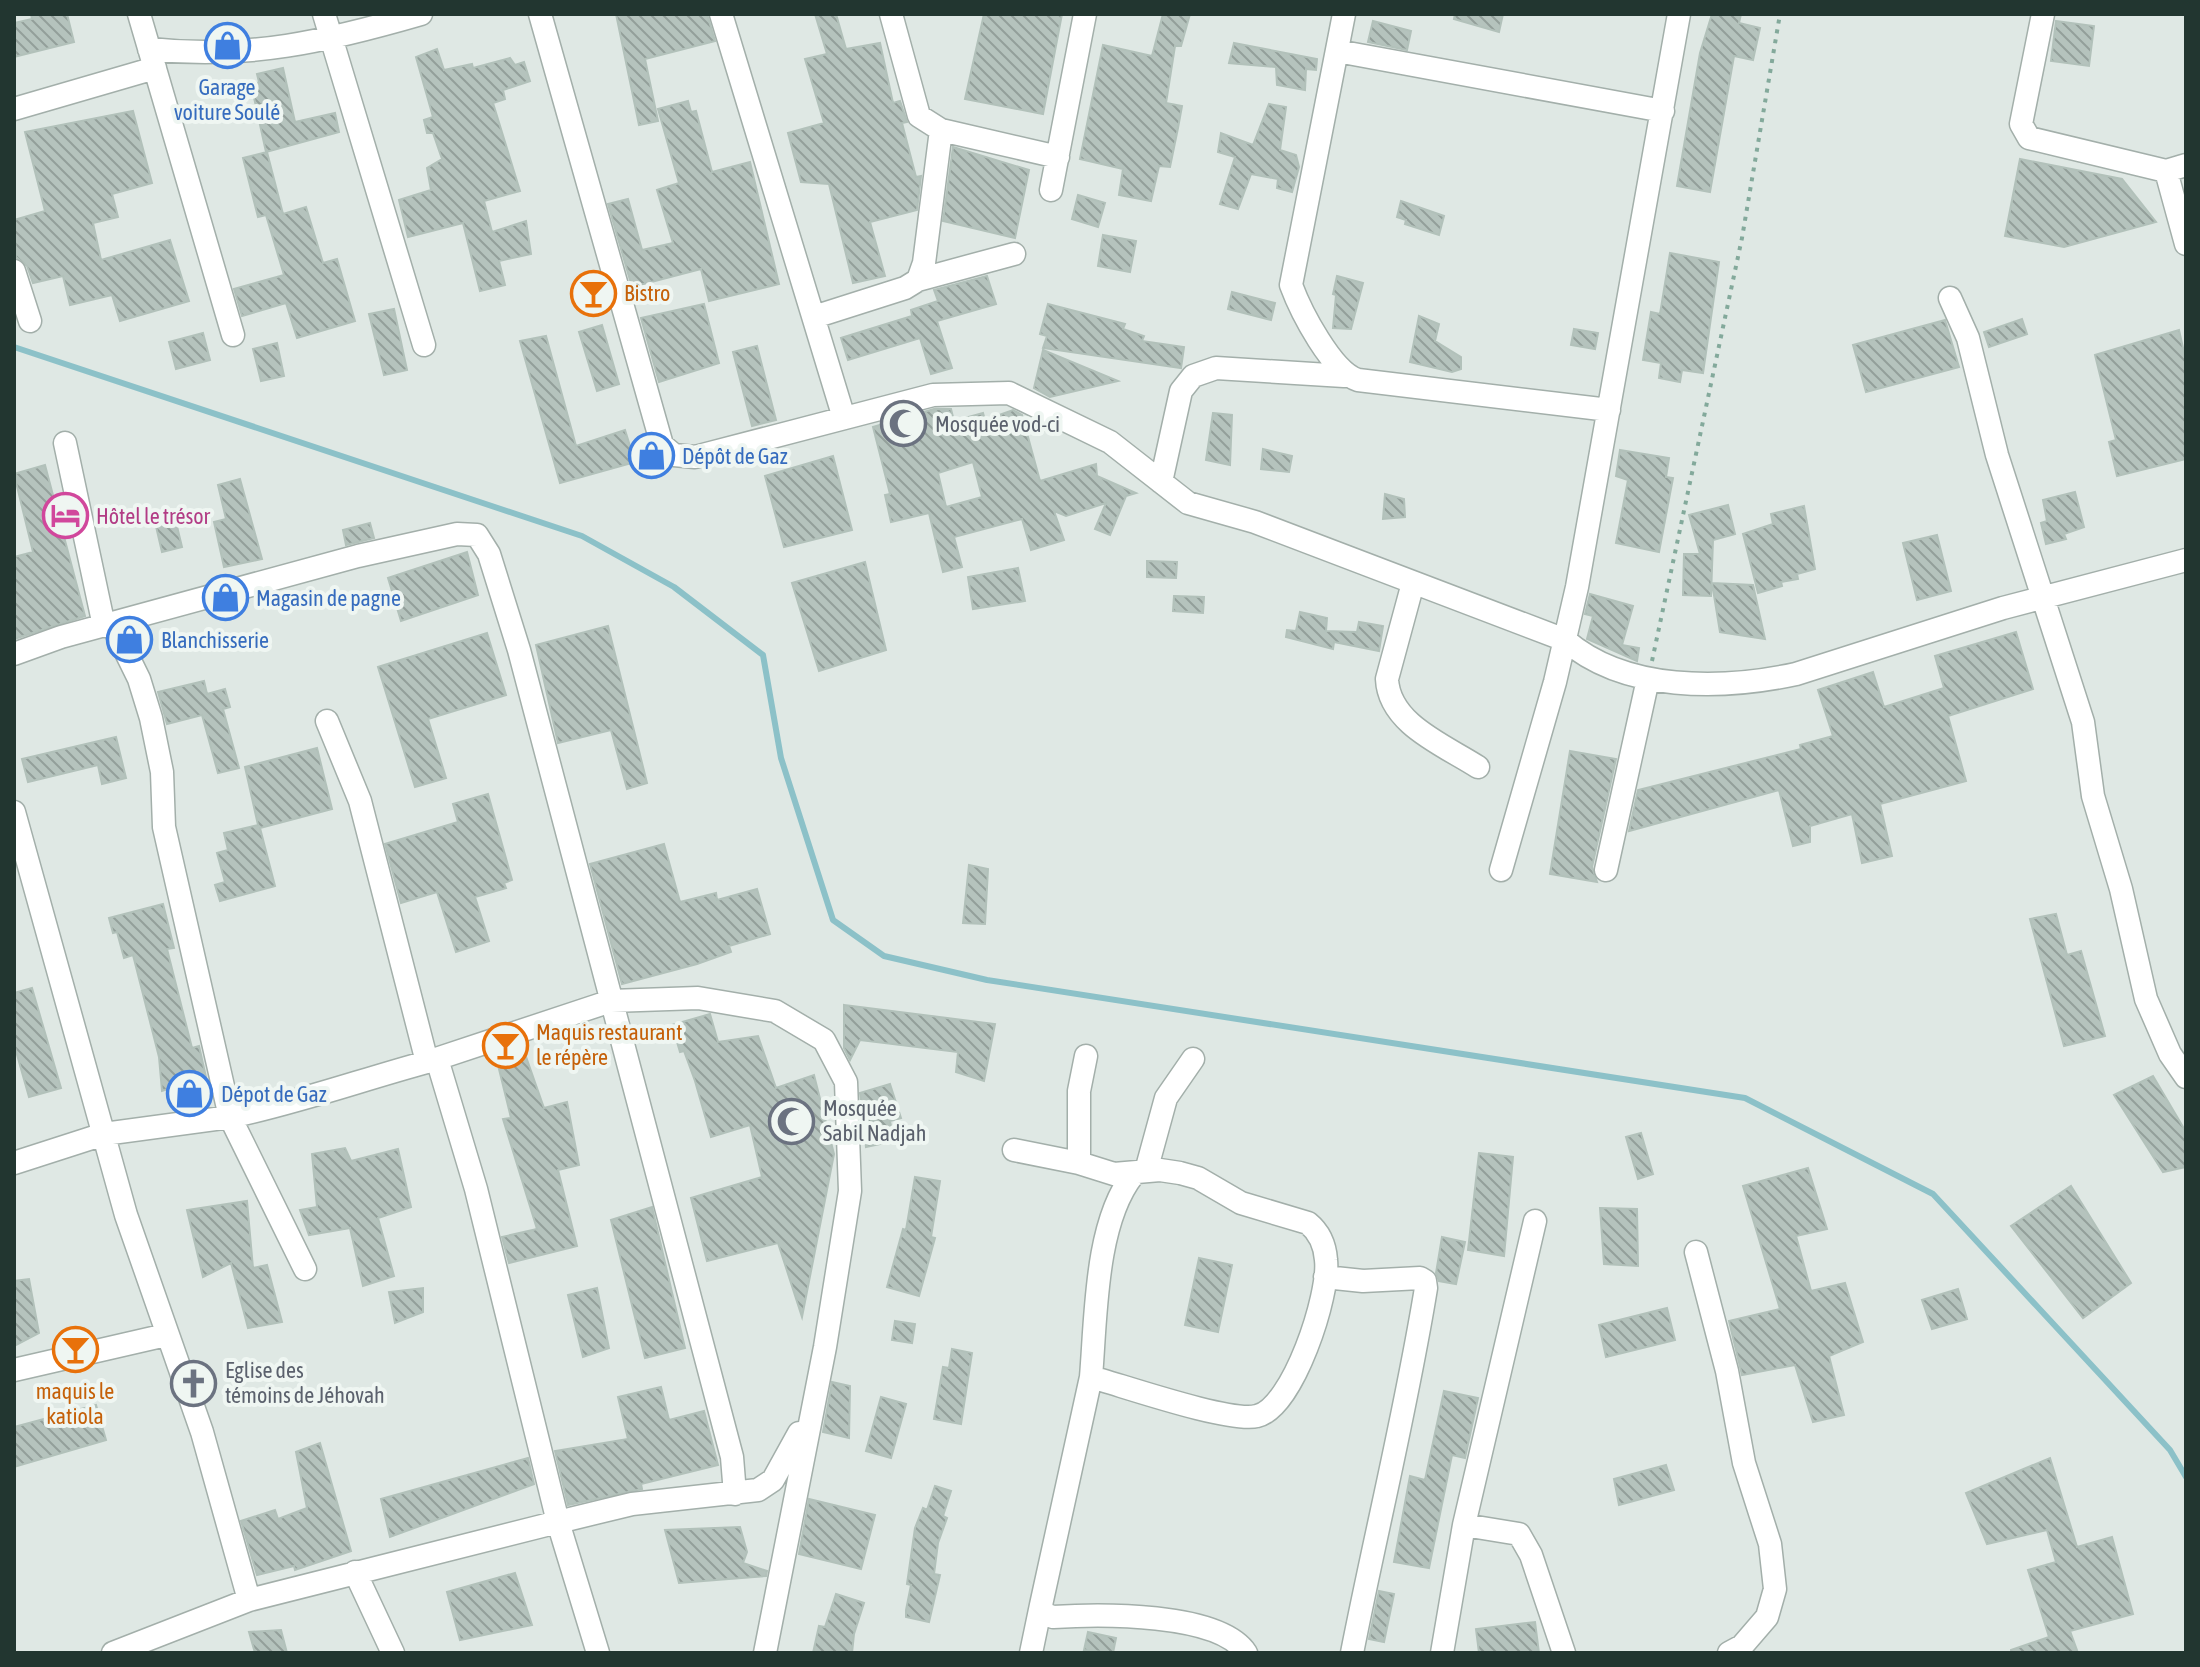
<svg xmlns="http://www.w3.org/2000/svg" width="2200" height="1667" font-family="'Asap Condensed',sans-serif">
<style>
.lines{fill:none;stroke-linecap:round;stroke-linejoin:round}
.stream{stroke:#8cc1c8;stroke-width:6}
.building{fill:url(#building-back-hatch);stroke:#b2c1ba;stroke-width:2;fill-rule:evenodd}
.minor-casing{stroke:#a3afaa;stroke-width:25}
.path{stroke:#83a99b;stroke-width:4;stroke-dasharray:4 6;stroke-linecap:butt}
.minor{stroke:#fff;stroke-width:22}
.labels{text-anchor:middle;stroke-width:8;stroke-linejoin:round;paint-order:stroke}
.shop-label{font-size:22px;fill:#366cbe;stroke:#eff6f2;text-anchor:start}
.food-label{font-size:22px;fill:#c56008;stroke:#eff6f2;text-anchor:start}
.worship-label{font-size:22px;fill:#5b616d;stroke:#eff6f2;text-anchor:start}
.hotel-label{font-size:22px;fill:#b23c85;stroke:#eff6f2;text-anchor:start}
</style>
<defs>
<pattern id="building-back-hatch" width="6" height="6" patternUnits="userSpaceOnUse" patternTransform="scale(2)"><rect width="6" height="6" fill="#b5c3bd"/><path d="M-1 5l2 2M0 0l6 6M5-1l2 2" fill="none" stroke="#939f9a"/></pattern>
</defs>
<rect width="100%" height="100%" fill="#dfe8e4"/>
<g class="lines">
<path class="stream" d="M14 347 582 536 674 587 763 655 781 758 833 920 884 956 987 980 1745 1098 1933 1194 2170 1450 2186 1477"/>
</g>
<path class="building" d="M31 14H67L74 42 14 57V23L32 19Z
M616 14H707L715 41 645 59 658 121 639 125Z
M815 14H836L846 49 880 43 893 103 900 101 907 122 902 123 916 177 921 176 917 210 870 222 885 276 853 283 829 184 801 182 788 133 824 123 805 59 827 54Z
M984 14H1062L1043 114 965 99Z
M1163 14H1190L1181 46H1175L1166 103 1182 106 1178 128 1170 167 1159 166 1151 201 1119 195 1123 169 1080 159 1103 45 1152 56Z
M1455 14H1503L1499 32 1454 19Z
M1712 14H1741L1739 23 1760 28 1753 60 1734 56 1710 192 1677 186 1700 53Z
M1373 21 1411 31 1407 50 1368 42Z
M2056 21 2094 26 2089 66 2051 61Z
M1234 43 1317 59 1316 70 1306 69 1305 90 1277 85 1276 67 1229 63Z
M437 49 444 70 472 64 473 68 510 58 515 65 524 62 530 81 503 90 505 99 493 103 520 191 484 201 492 232 526 221 531 254 499 261 505 285 480 291 463 223 408 237 399 200 431 190 427 168 442 159 433 133H427L424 120 433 117 416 57Z
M283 68 295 122 335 113 339 132 266 152 251 84 259 82 257 74Z
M688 101 691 112 696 111 712 172 750 162 779 284 709 301 701 269 632 287 608 204 628 199 642 250 673 243 657 190 679 183 658 109Z
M1269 104 1286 107 1280 150 1296 155 1299 167 1292 192 1277 188 1278 179 1251 174 1238 209 1220 204 1235 157 1218 152 1221 133 1253 145Z
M133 111 152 183 112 194 118 217 93 223 101 260 170 240 189 301 120 321 112 295 70 305 63 276 33 283 27 266 16 257 14 220 45 211 25 132Z
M953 147 1029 170 1015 238 943 221Z
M267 152 283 214 306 207 323 263 337 259 355 321 297 338 286 303 242 316 234 289 284 275 266 215 258 217 243 158Z
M2020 159 2122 179 2156 222 2064 247 2005 236Z
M1078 195 1105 203 1098 227 1072 219Z
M1401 201 1444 216 1439 235 1405 224 1406 220 1397 217Z
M1103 235 1136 241 1130 272 1098 266Z
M1670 253 1719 262 1703 373 1682 370 1680 382 1659 378 1661 363 1643 360 1651 312 1660 314Z
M987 276 996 304 937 321 952 368 931 374 920 338 848 360 841 338 912 316 911 310 938 301 934 290Z
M1337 276 1363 283 1351 329 1333 328 1336 295 1333 294Z
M1232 292 1275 303 1271 320 1228 309Z
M704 304 719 363 659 382 641 318Z
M1048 304 1125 324 1123 329 1144 336 1142 341 1184 347 1181 368 1043 348 1047 336 1040 334Z
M394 309 407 370 384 375 369 314Z
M1419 316 1439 324 1435 341 1461 357V369L1452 372 1410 362Z
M2022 319 2027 334 1989 347 1984 332Z
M1945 320 1959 367 1866 392 1853 345Z
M602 325 619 384 597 391 579 332Z
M1574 329 1598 333 1595 349 1571 345Z
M2179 330 2186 361V459L2117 476 2109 442 2116 440 2095 355Z
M203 333 210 360 176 369 169 342Z
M546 336 576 446 625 430 635 462 560 483 520 341Z
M277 343 284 376 261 381 253 349Z
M757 346 776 420 752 426 733 352Z
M1043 350 1118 381 1050 397 1034 388Z
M934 409H951L954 421 983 413 985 420 1013 410 1022 415 1040 481 1096 464 1097 476 1136 493 1126 496 1110 535 1095 529 1106 503 1066 516 1054 511 1064 540 1031 550 1022 519 954 537 962 567 943 572 929 513 891 522 885 495 890 494 873 427ZM973 462 982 497 946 507 938 473Z
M1213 413 1232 415 1230 465 1206 460Z
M1263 449 1292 456 1289 472 1261 469Z
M1620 450 1669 458 1666 477 1673 478 1659 552 1616 543 1628 480 1616 476Z
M833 456 852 530 784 547 765 476Z
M45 465 85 616 14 639V557L33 552 14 474Z
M240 479 262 559 224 567 214 522 226 519 218 485Z
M2075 492 2084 527 2064 534 2066 539 2046 544 2041 523 2047 521 2043 500Z
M1385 494 1404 499 1405 517 1383 519Z
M1728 505 1735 534 1713 540 1711 596 1683 595 1684 554H1700L1689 515Z
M1804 506 1815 569 1797 574 1798 579 1781 582 1782 586 1758 593 1743 534 1773 524 1771 514Z
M175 518 182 547 162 552 155 522Z
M370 523 374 538 346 545 343 530Z
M1937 535 1951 591 1917 600 1903 543Z
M467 552 478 595 401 621 388 578Z
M1147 561 1177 562 1176 578 1147 577Z
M865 562 886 650 819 671 792 583Z
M1018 568 1025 601 973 609 968 577Z
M1712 583 1753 585 1765 639 1720 632Z
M1590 594 1633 606 1622 645 1639 648 1637 661 1587 639 1593 616 1585 614Z
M1174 596 1204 597 1203 613 1173 611Z
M1300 612 1327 618 1326 631 1357 632 1359 622 1383 626 1379 651 1334 642 1333 649 1286 637 1287 630 1296 631Z
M608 626 647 783 627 789 611 730 558 743 536 645Z
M2016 632 2033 689 1948 716 1966 781 1880 804 1892 856 1862 863 1852 814 1810 826V842L1793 846 1779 790 1629 831 1638 790 1801 749 1800 745 1833 736 1818 690 1873 672 1884 707 1944 688 1935 656Z
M487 633 506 695 428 719 446 778 415 787 378 667Z
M204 681 207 694 225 689 230 707 223 709 239 768 218 773 202 715 167 724 158 692Z
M116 737 126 778 102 784 98 765 28 782 22 759Z
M317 748 332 809 260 828 275 886 220 901 215 885 225 882 217 853 228 850 224 833 258 825 245 767Z
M1570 751 1616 759 1592 867 1597 882 1550 874Z
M488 794 512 880 504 883 506 888 475 897 489 941 456 952 437 892 401 903 385 844 458 822 453 804Z
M664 844 680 902 716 893 717 900 757 889 770 934 729 946 731 952 697 964 622 984 590 864Z
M969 865 988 869 985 924 963 923Z
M163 904 174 948 167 949 192 1048 199 1046 206 1077 162 1091 159 1057 133 955 124 958 117 932 113 933 109 918Z
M2056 914 2067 955 2081 951 2105 1036 2064 1046 2030 919Z
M32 988 61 1088 29 1097 14 1044V993Z
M844 1005 995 1024 984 1081 956 1072 958 1052 860 1040 850 1060 844 1048Z
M710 1014 718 1042 758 1036 776 1088 814 1075 834 1154 802 1317 778 1243 707 1261 691 1198 762 1177 750 1125 711 1137 695 1081 684 1051 680 1052 672 1025Z
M524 1051 544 1108 567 1102 579 1165 558 1170 577 1246 509 1263 502 1237 537 1229 503 1119 511 1118 497 1061Z
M2153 1076 2186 1132V1167L2163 1172 2114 1095Z
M890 1084 901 1118 890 1121 894 1141 866 1147 860 1093Z
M1641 1133 1653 1174 1638 1179 1626 1137Z
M345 1148 351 1161 398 1149 411 1207 378 1218 394 1276 363 1286 350 1228 309 1235 300 1210 317 1207 312 1154Z
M1479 1153 1513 1157 1504 1256 1468 1250Z
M1808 1168 1827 1229 1796 1236 1811 1291 1845 1283 1863 1342 1829 1356 1844 1415 1813 1422 1795 1365 1742 1375 1729 1321 1780 1309 1743 1186Z
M915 1177 940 1181 931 1237 935 1238 919 1296 887 1287 903 1229 906 1230Z
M2071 1186 2131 1283 2083 1318 2011 1226Z
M247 1201 253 1268 267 1265 282 1322 248 1328 231 1263 203 1277 187 1210Z
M652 1207 685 1348 645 1358 611 1220Z
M1600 1208 1637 1209 1638 1266 1604 1264Z
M1442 1237 1465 1242 1456 1284 1439 1281 1436 1273Z
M1199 1258 1232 1265 1218 1332 1185 1325Z
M29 1279 39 1333 14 1346V1281Z
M423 1288V1312L395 1323 389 1292Z
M597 1288 609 1348 583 1357 568 1295Z
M1958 1289 1967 1319 1932 1329 1922 1300Z
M1667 1308 1675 1340 1606 1357 1599 1325Z
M895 1321 915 1324 912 1343 892 1340Z
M952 1349 972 1353 961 1424 934 1419 943 1367 949 1368Z
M832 1382 850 1386 849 1438 823 1432Z
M661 1387 669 1420 704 1411 718 1465 641 1484 642 1489 568 1505 555 1451 628 1439 618 1397Z
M1444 1391 1478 1398 1465 1458 1452 1455 1429 1568 1394 1562 1410 1476 1425 1480Z
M881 1397 906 1404 891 1458 866 1451Z
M96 1405 106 1440 14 1467V1427Z
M320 1443 351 1551 295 1570 294 1566 257 1575 241 1521 275 1510 278 1519 307 1508 296 1452Z
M528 1458 534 1484 390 1537 381 1499Z
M2050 1458 2077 1547 2112 1537 2133 1614 2070 1631 2078 1653H2011V1650L2049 1637 2028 1570 2056 1562 2047 1530 1987 1544 1966 1493Z
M1666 1465 1674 1490 1619 1505 1614 1479Z
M935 1486 951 1491 943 1516 947 1518 938 1543 934 1574 940 1575 929 1622 906 1617V1610L911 1585 907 1584 915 1528 923 1508 927 1510Z
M809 1499 875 1515 861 1569 799 1554Z
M740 1527 747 1552 743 1563 767 1571 766 1576 679 1583 665 1530Z
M515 1573 532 1625 460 1640 447 1592Z
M1379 1591 1394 1594 1384 1642 1369 1639Z
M836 1594 864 1603 854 1634 852 1653H813L819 1626 825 1627Z
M1535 1622 1539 1653H1479L1476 1629Z
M281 1630 287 1653H255L249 1632Z
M1088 1632 1116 1638 1113 1653 1084 1650Z"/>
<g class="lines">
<defs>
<path id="minor" d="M139 14 233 335
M324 14 424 345
M540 14 662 445 674 455 695 457 933 395 1009 393 1110 442 1188 503 1255 522 1565 640C1625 692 1722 690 1796 674L2003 608 2186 560
M721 14 844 418
M891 14 919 116 941 130
M1344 14 1291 285C1301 312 1332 372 1358 380L1609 410
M2043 14 2021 124 2029 138 2166 171 2186 244
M149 49C247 60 328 41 421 14
M1337 51 1663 111
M14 109 155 68
M2166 171 2186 165
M1051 190 1085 14
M14 271 30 321
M918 280 1014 254
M1950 298 1968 338 1997 455 2083 722 2093 796 2121 889 2146 999 2170 1054 2186 1077
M814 317 905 288 918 280 924 263 941 130 1058 157
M65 443 104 626
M1161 482 1181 391 1193 376 1216 368 1344 376
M1413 583 1387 679C1389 724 1444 745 1478 767
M112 624 139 679 151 718 162 772 164 827 230 1117C297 1103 361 1080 427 1062L360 801 327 721
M14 654 61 637 358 556 457 534 477 535 489 554 519 650 732 1457 735 1494
M14 812 126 1215 202 1432 249 1600
M1501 870 1555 682 1577 587 1679 14
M1606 870 1648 679
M1086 1056 1079 1091V1163L1114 1174 1160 1170 1180 1173 1198 1178 1241 1203 1308 1223C1319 1232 1325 1245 1326 1260 1330 1294 1293 1408 1257 1416 1230 1423 1124 1386 1091 1377 1096 1318 1095 1223 1133 1175
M437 1059 476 1189 558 1522 632 1504 758 1490 773 1480 799 1433
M427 1062 611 1001 698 998 775 1011 824 1040 846 1082 850 1191 825 1347 765 1653
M1014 1150 1079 1163
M14 1163 104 1134 230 1117 305 1269
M1146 1171 1166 1098 1193 1059
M1696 1252 1727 1371 1744 1463 1770 1544 1775 1589 1767 1617 1742 1646 1729 1653
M1325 1277 1363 1281 1420 1278 1425 1281 1426 1288C1406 1411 1376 1531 1352 1653
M14 1370 166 1335
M1091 1377 1041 1605 1044 1614 1053 1617C1098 1614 1219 1612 1246 1653
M1464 1525 1519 1534 1531 1555 1564 1653
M355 1572 393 1653
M113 1653 249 1600 558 1522 598 1653
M1031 1653 1041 1605
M1442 1653 1464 1525 1535 1221"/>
</defs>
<use href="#minor" class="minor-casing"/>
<path class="path" d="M1652 661 1742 238 1780 14"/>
<use href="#minor" class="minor"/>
</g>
<defs>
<symbol id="shop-ring" viewBox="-11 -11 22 22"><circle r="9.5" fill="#eff6f2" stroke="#3f7fe0" stroke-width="1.5"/><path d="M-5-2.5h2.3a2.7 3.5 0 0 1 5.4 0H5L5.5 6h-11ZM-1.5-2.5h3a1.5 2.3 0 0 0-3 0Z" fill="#3f7fe0"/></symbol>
<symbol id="bar-ring" viewBox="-11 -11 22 22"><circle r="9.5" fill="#eff6f2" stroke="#e8710a" stroke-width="1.5"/><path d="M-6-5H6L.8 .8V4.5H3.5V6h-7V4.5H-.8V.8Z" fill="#e8710a"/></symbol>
<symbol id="mosque-ring" viewBox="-11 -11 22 22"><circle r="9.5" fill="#eff6f2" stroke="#6b7280" stroke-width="1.5"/><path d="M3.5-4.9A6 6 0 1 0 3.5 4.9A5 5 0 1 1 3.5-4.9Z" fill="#6b7280"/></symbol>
<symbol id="hotel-ring" viewBox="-11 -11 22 22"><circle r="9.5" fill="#eff6f2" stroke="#d1479c" stroke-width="1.5"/><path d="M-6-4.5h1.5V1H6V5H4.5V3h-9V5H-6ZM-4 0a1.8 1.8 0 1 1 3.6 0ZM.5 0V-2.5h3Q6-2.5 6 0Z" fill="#d1479c"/></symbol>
<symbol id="church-ring" viewBox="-11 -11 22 22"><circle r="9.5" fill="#eff6f2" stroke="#6b7280" stroke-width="1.5"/><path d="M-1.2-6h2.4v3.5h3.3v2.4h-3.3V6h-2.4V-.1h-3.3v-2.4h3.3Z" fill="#6b7280"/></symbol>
</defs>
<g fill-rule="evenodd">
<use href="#shop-ring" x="202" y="20" width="51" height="51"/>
<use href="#bar-ring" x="568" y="268" width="51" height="51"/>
<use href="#mosque-ring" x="878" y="398" width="51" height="51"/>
<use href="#shop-ring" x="626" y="430" width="51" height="51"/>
<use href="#hotel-ring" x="40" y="490" width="51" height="51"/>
<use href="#shop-ring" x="200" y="572" width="51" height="51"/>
<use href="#shop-ring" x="104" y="614" width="51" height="51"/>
<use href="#bar-ring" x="480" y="1020" width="51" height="51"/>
<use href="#shop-ring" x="164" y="1068" width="51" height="51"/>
<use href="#mosque-ring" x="766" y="1096" width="51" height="51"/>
<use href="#bar-ring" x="50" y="1324" width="51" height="51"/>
<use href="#church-ring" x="168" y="1358" width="51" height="51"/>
</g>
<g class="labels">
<g class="shop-label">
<text x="227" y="95" text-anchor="middle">Garage<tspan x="227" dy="25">voiture Soulé</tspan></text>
<text x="682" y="464">Dépôt de Gaz</text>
<text x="256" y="606">Magasin de pagne</text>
<text x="161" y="648">Blanchisserie</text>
<text x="221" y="1102">Dépot de Gaz</text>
</g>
<g class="food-label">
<text x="624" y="301">Bistro</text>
<text x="536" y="1040">Maquis restaurant<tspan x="536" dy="25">le répère</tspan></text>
<text x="75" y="1399" text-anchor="middle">maquis le<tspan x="75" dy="25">katiola</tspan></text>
</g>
<g class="worship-label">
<text x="935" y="432">Mosquée vod-ci</text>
<text x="823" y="1116">Mosquée<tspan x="823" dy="25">Sabil Nadjah</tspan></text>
<text x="225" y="1378">Eglise des<tspan x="225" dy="25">témoins de Jéhovah</tspan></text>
</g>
<g class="hotel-label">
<text x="96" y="524">Hôtel le trésor</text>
</g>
</g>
<rect width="2200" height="1667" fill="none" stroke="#223630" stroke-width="32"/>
</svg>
